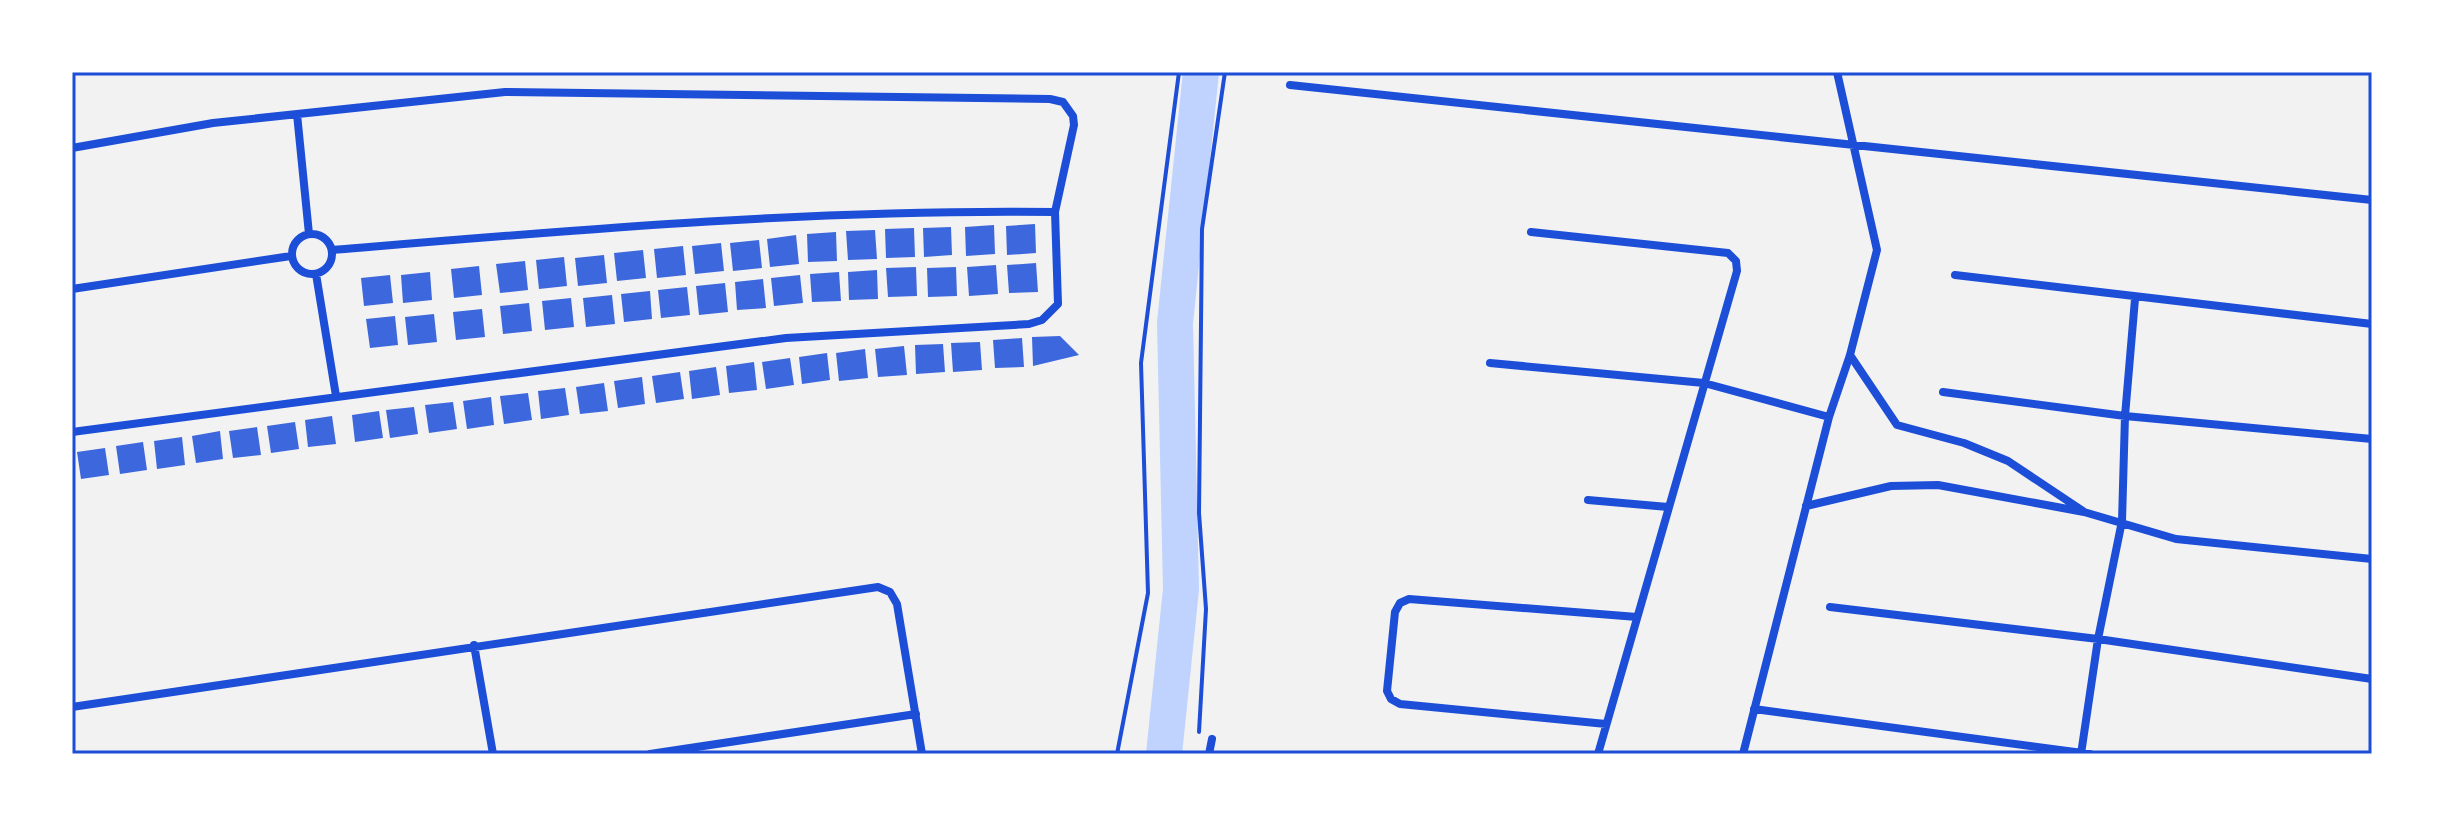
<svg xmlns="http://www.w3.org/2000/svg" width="2444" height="826" font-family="'PT Sans Narrow',sans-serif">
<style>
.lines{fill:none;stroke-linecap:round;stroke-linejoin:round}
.river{stroke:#bfd3fe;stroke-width:36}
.building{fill:#3d67dc}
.path{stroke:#1d4ed8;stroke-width:4}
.minor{stroke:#1d4ed8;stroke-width:8}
.neatline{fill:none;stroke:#1d4ed8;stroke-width:3}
</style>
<rect width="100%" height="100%" fill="#f2f2f2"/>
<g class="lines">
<path class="river" d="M1164 754 1181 589 1175 323 1201 72"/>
</g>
<path class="building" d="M1035 224 1036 253 1007 255 1006 226Z
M994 225 995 254 966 256 965 227Z
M951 227 952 255 924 257 923 228Z
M914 228 915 257 886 258 885 229Z
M875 230 877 259 848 260 846 231Z
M836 232 837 261 808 262 807 234Z
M796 235 799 264 770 267 767 239Z
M759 240 762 268 733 271 730 243Z
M721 243 724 271 695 274 692 246Z
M683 246 686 275 657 278 654 249Z
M643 250 646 278 617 281 614 253Z
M604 255 607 283 578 286 575 258Z
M564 257 567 286 539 289 536 260Z
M525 261 528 290 500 293 496 264Z
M1036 263 1038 292 1009 293 1007 265Z
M996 265 998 294 969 296 967 267Z
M479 266 482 295 454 298 451 269Z
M916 267 917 296 888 297 886 268Z
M956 267 957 296 928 297 927 268Z
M877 270 878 299 849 300 848 272Z
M430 272 432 300 403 303 401 275Z
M839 272 841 301 812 302 810 274Z
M390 275 393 303 364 306 361 278Z
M800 275 803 303 774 306 771 278Z
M763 279 766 308 737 310 735 282Z
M725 283 728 312 699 315 696 286Z
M687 287 690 315 661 318 658 290Z
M650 291 652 319 624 322 621 294Z
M612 295 615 324 586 327 583 298Z
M571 298 574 327 545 330 542 301Z
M529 303 532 331 503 334 500 306Z
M482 309 485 337 456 340 453 312Z
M434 314 437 342 408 345 405 317Z
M395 316 398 345 370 348 366 319Z
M1060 336 1079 355 1033 366 1032 337Z
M1022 338 1024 367 995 368 993 340Z
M980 342 982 370 953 372 951 343Z
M943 344 945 372 916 374 915 345Z
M904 346 907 375 878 377 875 349Z
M865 349 868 378 839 381 836 353Z
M827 353 830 380 802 384 799 357Z
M790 358 794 385 766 389 762 362Z
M754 362 757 390 729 393 726 366Z
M716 367 720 395 692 399 689 371Z
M680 372 684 399 656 403 652 376Z
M642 377 645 404 618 408 614 381Z
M604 383 608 411 580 414 576 387Z
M565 388 569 415 541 419 538 391Z
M528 393 532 420 504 424 500 396Z
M491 397 494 425 467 429 463 401Z
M453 402 457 429 429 433 425 405Z
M414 407 418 434 390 438 386 410Z
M379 411 383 438 355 442 352 415Z
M332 416 336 444 308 447 305 420Z
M295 422 299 449 271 453 267 426Z
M257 427 261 455 233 458 229 431Z
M220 431 223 459 196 463 192 436Z
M182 437 185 465 157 469 154 441Z
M143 442 147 470 120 474 116 446Z
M105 448 109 475 81 479 77 452Z"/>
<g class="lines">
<path class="path" d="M1199 732 1206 609 1199 513 1202 229 1225 72
M1117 754 1148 593 1141 363 1179 72"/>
<path class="minor" d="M1290 85 2372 200
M297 114 309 234
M72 148 213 123 505 92 1050 99 1063 102 1073 116 1074 125 1055 212 1058 304 1042 320 1029 324 786 338 72 432
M1531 232 1728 253 1736 261 1737 271 1598 754
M292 254a20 20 0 1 1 40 0a20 20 0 1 1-40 0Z
M332 250C573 230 813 209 1055 212
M316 274 336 396
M1955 275 2372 324
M72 289 291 256
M1850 355 1897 425 1964 443 2008 461 2083 511
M1490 363 1704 383 1829 417
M1943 392 2125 416 2372 439
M1588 500 1668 507
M1806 506 1891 486 1938 485 2084 512 2176 539 2372 559
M1830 607 2098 639 2372 679
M474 645 493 754
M72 707 878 587 890 592 897 604 922 754
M1754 709 2090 754
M1606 724 1400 704 1391 699 1387 691 1395 612 1400 603 1409 599 1637 617
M650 754 916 714
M1209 754 1212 739
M1743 754 1829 417 1850 355 1877 250 1837 72
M2081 754 2098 639 2122 521 2125 416 2135 299"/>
</g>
<rect width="2444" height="826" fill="none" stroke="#ffffff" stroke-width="148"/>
<rect x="74" y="74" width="2296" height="678" class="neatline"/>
</svg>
